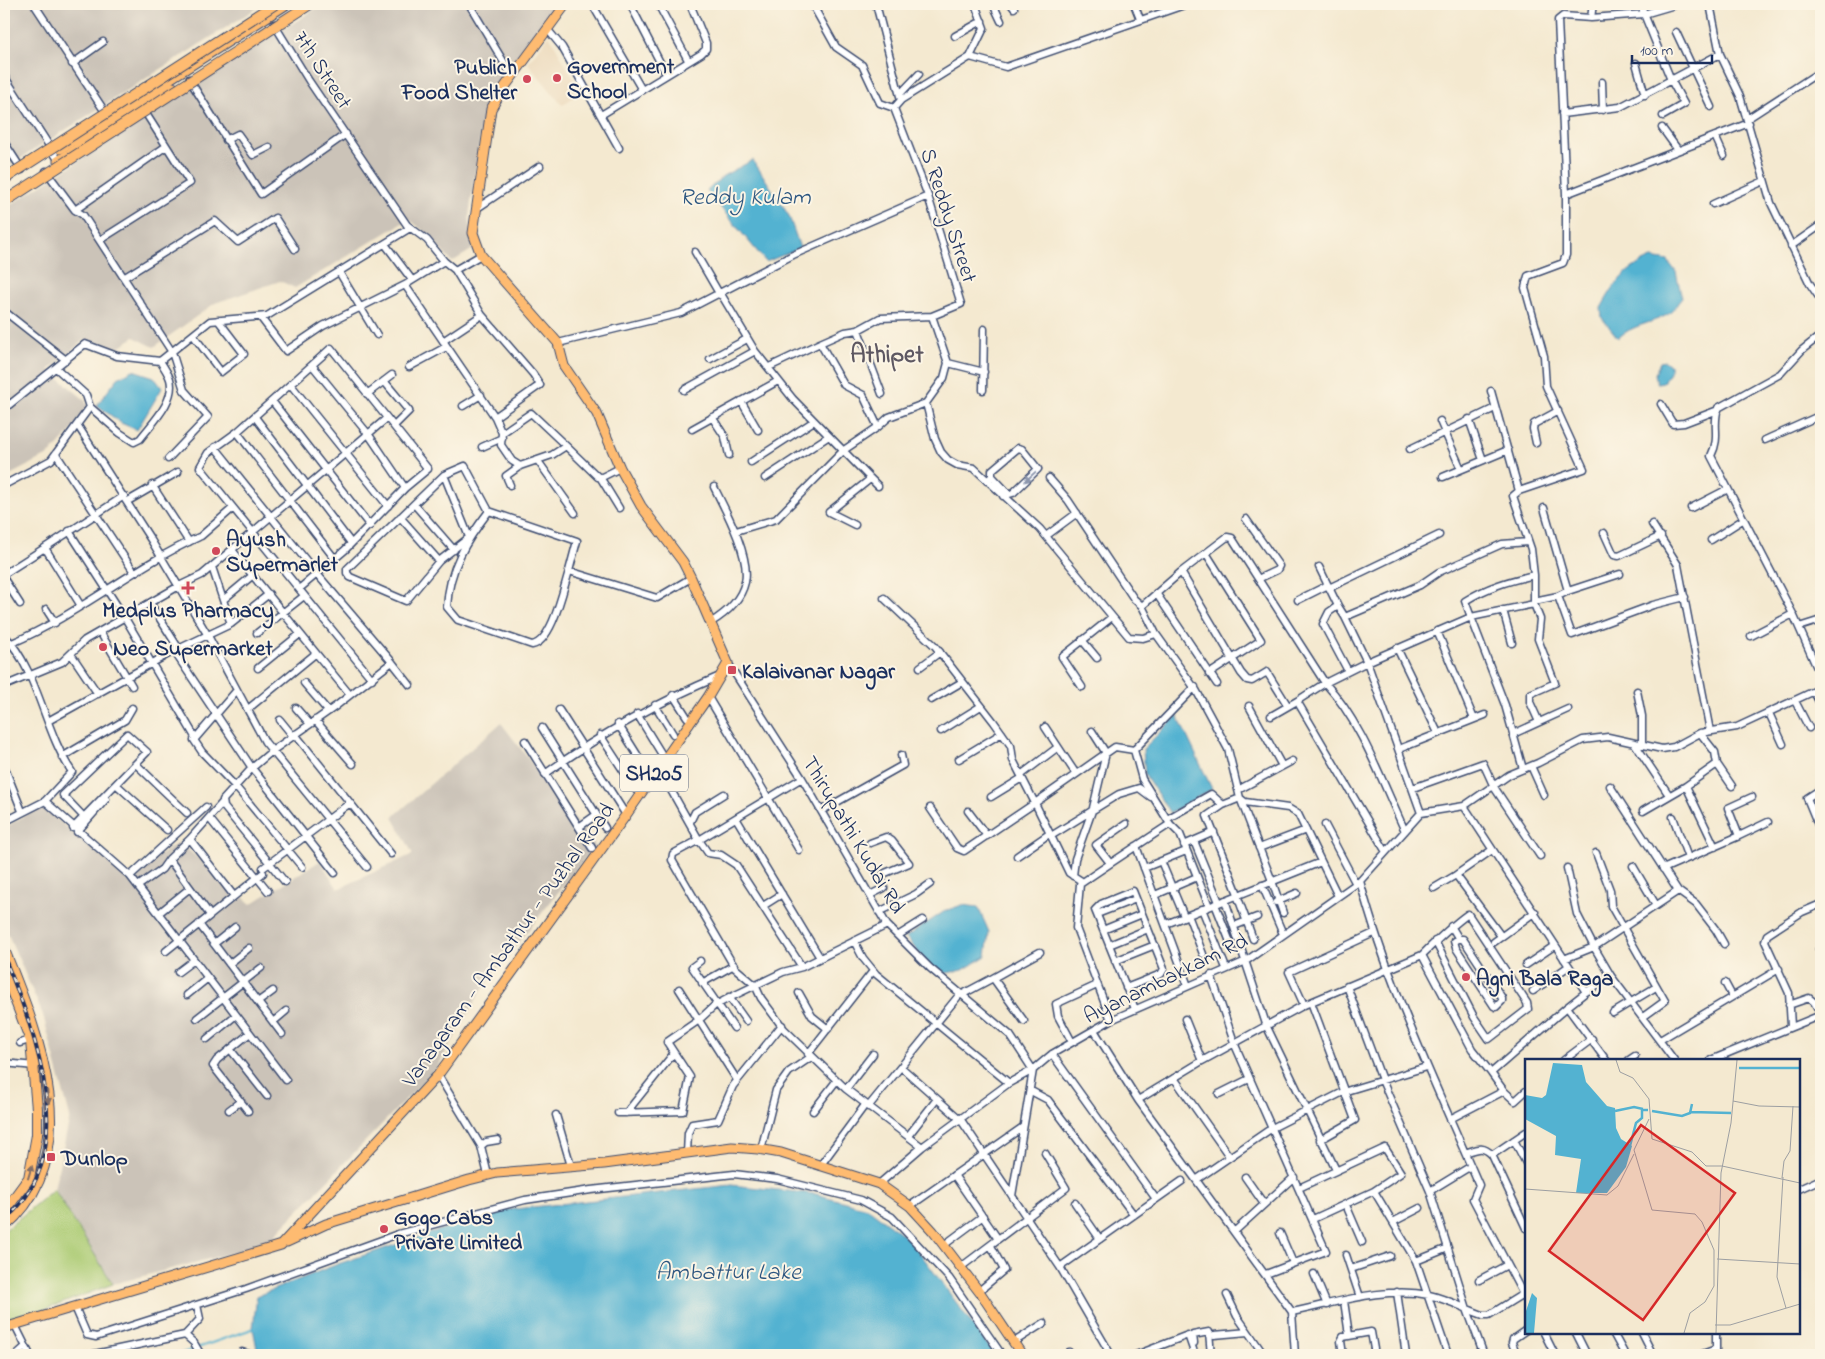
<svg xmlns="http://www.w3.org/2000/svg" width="1825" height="1359" font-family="'Indie Flower',sans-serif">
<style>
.built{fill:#ebd8ba}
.industrial{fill:#cbc3b8}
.green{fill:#abcb73;stroke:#637d68}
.water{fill:#53b2d1;stroke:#377098}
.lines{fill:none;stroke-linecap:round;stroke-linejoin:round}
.stream{stroke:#53b2d1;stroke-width:2}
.minor-casing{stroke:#3c4b6f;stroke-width:9}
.major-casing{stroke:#3c4b6f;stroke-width:11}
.highway-casing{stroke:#3c4b6f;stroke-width:12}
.minor{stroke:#fff;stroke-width:6}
.major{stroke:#febb71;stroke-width:9}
.highway{stroke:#febb71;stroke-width:10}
.rail-casing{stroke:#1b2f5e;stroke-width:4}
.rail{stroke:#fcf5e5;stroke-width:2;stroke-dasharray:5.5;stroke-linecap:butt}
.highway-bridge-casing{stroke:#3c4b6f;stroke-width:12;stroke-linecap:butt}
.highway-bridge{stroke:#febb71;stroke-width:10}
.oneway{fill:#8d97ae}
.oneway2{fill:#816e67}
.poi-dot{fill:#d1495b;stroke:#fcf5e5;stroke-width:2}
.labels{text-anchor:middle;stroke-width:4;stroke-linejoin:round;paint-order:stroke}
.shield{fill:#fcf5e5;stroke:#5e6a86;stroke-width:1}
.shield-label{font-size:21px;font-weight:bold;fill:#1b2f5e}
.poi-label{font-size:22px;font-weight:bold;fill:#1b2f5e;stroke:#fcf5e5;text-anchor:start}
.street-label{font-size:22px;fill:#1b2f5e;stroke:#fcf5e5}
.water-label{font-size:24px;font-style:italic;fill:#2c5680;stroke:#fcf5e5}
.quarter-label{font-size:25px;font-weight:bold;fill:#5e5862;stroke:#fcf5e5}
.inset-river{fill:none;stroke:#53b2d1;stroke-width:2.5}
.inset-road{fill:none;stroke:#9d9fa2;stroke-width:1}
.view{fill:#d62828;fill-opacity:0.15;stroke:#d62828;stroke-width:2.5}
.inset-edge{fill:none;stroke:#1b2f5e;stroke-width:2.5}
</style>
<rect width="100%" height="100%" fill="#fcf5e5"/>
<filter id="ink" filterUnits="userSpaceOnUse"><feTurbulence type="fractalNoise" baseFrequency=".02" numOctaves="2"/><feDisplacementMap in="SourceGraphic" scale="10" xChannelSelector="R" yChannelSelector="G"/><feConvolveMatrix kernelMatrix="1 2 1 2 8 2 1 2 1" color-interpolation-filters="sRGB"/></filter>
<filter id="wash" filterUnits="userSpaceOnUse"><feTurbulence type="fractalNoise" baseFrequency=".0096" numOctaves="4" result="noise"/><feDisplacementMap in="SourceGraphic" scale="20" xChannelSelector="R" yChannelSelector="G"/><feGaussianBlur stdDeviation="1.12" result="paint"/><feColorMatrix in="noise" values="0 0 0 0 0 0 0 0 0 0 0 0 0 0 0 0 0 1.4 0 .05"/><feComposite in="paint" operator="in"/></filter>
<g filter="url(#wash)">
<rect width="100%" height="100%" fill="#f4e9d0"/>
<path class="built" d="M549 35 581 92 562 105 528 63Z"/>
<path class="industrial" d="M4 4H263L4 169Z
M323 4H561L489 105 481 129 469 216 473 249 452 262 425 232 409 219 295 288 280 281 215 303 154 347 134 337 113 351 84 340 49 370 85 400 89 411 50 454 4 478V209Z
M501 723 595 845 481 991 438 1066 266 1244 113 1284 54 1189 70 1117 43 1015 4 925V828L41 806 127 878 179 842 251 904 320 861 338 889 413 854 393 817Z"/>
<path class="green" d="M54 1189 113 1284 12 1322H4V1231Z"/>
<path class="water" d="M753 160 789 216 800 248 766 262 707 191 723 176Z
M1652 258 1668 261 1676 272 1682 298C1677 303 1673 312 1667 315 1650 324 1632 325 1618 338L1602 318 1601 308C1616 282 1623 270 1652 258Z
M1665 361 1670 365V373L1663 382 1657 383 1655 374 1660 362Z
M133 370 154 377 162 388 137 430 121 423 97 405 118 378Z
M1177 715 1212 789 1170 813 1145 775 1143 749Z
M962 905 978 907 989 932 986 956 963 970 941 974 926 962 906 937 945 911Z
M731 1185 816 1194 867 1208 911 1241 995 1355 258 1354 253 1328 257 1296 338 1264 497 1211Z"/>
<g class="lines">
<path class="stream" d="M177 1355 255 1328"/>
</g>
</g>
<g filter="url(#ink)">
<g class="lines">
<defs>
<path id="minor" d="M34 4 107 115
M469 4 512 76
M592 4 642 90
M630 4 666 74
M658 4 688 60
M812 4 836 47 862 65 880 103 894 108
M876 4 901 100
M993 4 1001 21
M1011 4 1014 8
M1134 4 1140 19
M1641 4 1644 14 1678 4
M1710 4 1720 54 1740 96 1771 203 1810 284 1821 300
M1591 18 1644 14 1671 80 1684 104 1663 116
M274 24 309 81 407 225 427 240 444 261
M548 30 562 47 619 148
M1676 32 1711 107
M955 36 982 21
M970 57 1006 67 1187 4
M1636 63 1645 95
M72 64 103 42
M4 76 59 161
M189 79 261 194 346 134
M1602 82 1603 110
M900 94 919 74
M894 108 901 100 970 57 984 28 975 4
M1562 114 1620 107 1720 54
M601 115 701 54 706 49V43L690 4
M1747 119 1821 71
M1662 128 1678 150
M1715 136 1724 156
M226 140 238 134 253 155 269 147
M4 142 22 170
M46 171 75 210 83 215 172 352 184 390 208 417 168 459
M1566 194 1749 123
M1713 204 1764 181
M476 209 540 166
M75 210 165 147
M100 240 190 183 143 109
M385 244 412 280
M1791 246 1821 225
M695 252 720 295
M481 255 455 270 444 261 405 285 495 417 502 433 501 445 512 461 520 466 552 455 566 446 598 477H602L620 468
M339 272 377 335
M125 277 215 221 238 242 275 218 295 249
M721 294 755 351 793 399 869 477V480L829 512 855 525
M4 311 66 360
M482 315 533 374 540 385 495 417
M261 318 286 351 323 326 405 285
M858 330 882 394
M193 335 221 372 244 354 218 320
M1821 335 1802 350 1780 374 1718 408C1712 427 1721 436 1711 456L1793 614 1821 677
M443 341 482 315 455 270
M558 343 681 313 793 255 928 196
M820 343 845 332 858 330 880 318 932 316 961 304 928 196 894 108
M710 359 747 339
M948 363 984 372
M312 365 369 435 405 488
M409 367 446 347
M769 367 820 343 844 385 863 395 878 427 889 417 926 403 944 378 948 363 932 316
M384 381 409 411 394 426
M291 385 388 506
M684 390 755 351
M983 390 984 329
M1491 391 1519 491
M367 394 392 375
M4 399 9 405
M272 401 370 526
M741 401 758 430
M926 403 935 439 941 452 948 460 957 465 974 468 1040 529 1129 637 1143 638 1156 634 1196 690 1228 749 1240 798 1272 881
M1661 404 1673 424 1684 423 1718 410
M463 406 481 395
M90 407 120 433 134 442 140 439C152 423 176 401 170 379 168 373 164 367 160 361
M4 409 85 344 117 356 160 361 210 321 267 316 410 228
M255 417 351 543
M712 417 725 437 729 455
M1469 419 1483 460
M1440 421 1461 469
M78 426 151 540 207 634 265 742 367 867
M692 429 778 381
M237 432 335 559
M502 433 531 413 566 446
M1765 440 1821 415
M1536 443 1533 429 1534 424 1558 411
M215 447 317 574 392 662 336 706 272 751 252 768 223 800 224 807 285 882
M482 447 502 438
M1410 449 1495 408
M56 454 134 572
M538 461 575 513
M751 462 814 421
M992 476 1008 493
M600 477 619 508
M1443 477 1508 450
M765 478 829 436
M870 478 878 486
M1049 478 1068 500 1134 599 1142 606
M987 481 992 476V470L1018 448 1022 449 1038 469 1013 493 1003 496
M4 485 51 460 90 407 86 395 56 368
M152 485 189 542
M510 485 506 476 520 466
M128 501 178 472
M414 504 444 475
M1691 508 1728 489
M489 511C466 541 449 568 447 607L458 620 532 645C552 642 563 590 569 571L657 598 691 578
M400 517 439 561
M1246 519 1279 566 1277 570 1260 578
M1652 524 1678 565 1710 731
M69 531 125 618 195 737
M736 531 776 519 844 450 878 427
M1604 533 1614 555 1619 556 1661 536
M201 536 233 508
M1046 536 1077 513
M469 537 444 475 465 466 489 511 577 541 569 571
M1711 540 1744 519
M43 549 124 496
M232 550 350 695
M454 550 414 504 347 569V573L350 577 406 601 439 561 467 539
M1206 553 1261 640 1209 674
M1319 567 1338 606
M1181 572 1241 673 1247 680 1252 681 1267 672 1288 706
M4 574 43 549 47 551 81 606
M4 579 20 604
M1329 588 1439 535
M299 589 345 550 405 488 428 469 331 348 237 432 208 453 200 467 372 679
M1568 591 1620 574
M1156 593 1217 684
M1558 596 1572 635 1653 605 1685 597
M884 598 935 646 994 722 1011 746 1013 760 1035 803 964 851 957 848 930 808
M223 600 253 575
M1298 600 1328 585
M1534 601 1558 596 1568 591 1544 508
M150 603 179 649
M1534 604 1540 619 1538 639 1555 683 1530 694V702L1539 722
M46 609 55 623
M1503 610 1512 643
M1345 617 1338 606 1329 612 1323 624 1348 671
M710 623C725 614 741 600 745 582 751 557 725 509 714 487
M231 624 269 594
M1799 627 1821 620
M1437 631 1474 719
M100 632 132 686
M257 633 304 596
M1156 634 1142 606 1181 572 1227 537 1232 538 1325 683C1361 721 1383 784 1405 831
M4 635C38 670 44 731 72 772L45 801 4 822
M1751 636 1793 614
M1082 640 1097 658
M12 643C78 615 133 567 199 537
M1397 648 1438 733
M174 651 252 768 335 873
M71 654 98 694
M392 662 410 685
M728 663 802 778 887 925 930 968 1010 1035 1033 1070 1012 1196
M920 667 940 652
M258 668 300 634
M304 683 328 711
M4 686 62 662 85 640 179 586 202 575 387 418
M1082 687 1062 657 1112 617
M237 690 194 740 202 752 235 786 302 867
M1637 691 1642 716V745
M1814 692 1821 705
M673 695 687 717
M708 697 799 850
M931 700 962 682
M1795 701 1809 728
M655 705 673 734
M1249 706 1282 766
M296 708 310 724
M248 709 315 654
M559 710 626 815
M1769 713 1783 744
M637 714 661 753
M1271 716 1297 701
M280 720 293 736
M315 720 353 764
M48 721 174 651 231 624 212 567
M618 724 648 772
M1045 727 1076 774
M542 728 605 828
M941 731 981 706
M295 734 391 854
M1513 734 1568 709
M600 735 636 790
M525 741 592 848
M1635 744 1669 795
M1399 749 1485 715
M1134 750 1195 687
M62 757 125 720 132 708
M959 759 1002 733
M1717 764 1732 786
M4 766 22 811
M138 766 187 813
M1531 766 1544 795
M658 767 699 840 673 854 672 860 735 968 755 985 761 998 784 1029 846 1089 922 1147
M1523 769 1505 705 1471 617 1534 604V575L1531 549 1513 496 1519 491 1584 469 1546 386 1544 356 1525 288 1528 276 1563 263 1566 255V194L1558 20 1563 16 1591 18 1593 4
M545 774C602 733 656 703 720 676
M1021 775 1058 747
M118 786 167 830
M1610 786 1678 891 1696 904 1716 930 1724 944
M1686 786 1717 764 1715 752 1700 733
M1413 788 1483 763 1494 787 1540 856
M1821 789 1807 798 1821 832
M1238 790 1292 761
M991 797 1022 778
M1240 798 1245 802 1288 808 1298 814 1338 896
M45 801 130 876 206 807
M1223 805 1207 816 1238 894
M1464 806 1586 992 1567 1007 1606 1060
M821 811 903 765 901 755
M968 811 987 836
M1643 811 1686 786 1715 847
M1421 813 1367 662 1471 617 1465 601C1487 587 1509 581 1534 575
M1673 817 1688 858
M209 818 268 891
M736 818 819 956
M1167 819 1211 794 1223 805 1240 798
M690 822 695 812 724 794
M1170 824 1180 834 1209 906
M1325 825 1356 884
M579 827 596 815
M73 828 147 752 127 734 63 795 83 816
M77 832 106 799
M1051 836 1119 794 1139 788 1151 797
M1739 836 1768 822
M190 839 234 896
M1194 841 1219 902
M1184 845 1214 832
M1136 846 1188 986
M1259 848 1306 830
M1492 850 1456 875 1501 936
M1386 852 1297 701 1325 683 1367 662 1345 617 1420 585 1439 572 1502 544 1528 542
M1596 853 1610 890 1611 906 1665 1001 1643 1017
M1017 856 1049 834
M169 859 190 839 222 803
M1161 861 1184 916
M1110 863 1096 845 1126 824
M1633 866 1656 905
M263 868 350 803
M1144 868 1186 851
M1567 868 1577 914 1594 947 1611 976 1674 1060
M1663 869 1739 836 1728 808 1752 797
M130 876 286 1080
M1073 876 1075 859 1093 808 1106 753 1092 731
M1272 881 1283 913
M1360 881C1388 986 1436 1085 1479 1185L1473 1199 1526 1300
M1083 882 1069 873 1035 803 1115 747 1134 750 1142 779 1170 824C1141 843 1112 862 1083 882L1080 884 1076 928 1111 1020
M1262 885 1283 934
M138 886 162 869 169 859 210 915
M1434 888 1456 875
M870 895 884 888 881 877 883 874 909 863 892 841 886 837 870 843
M1155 895 1197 877
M1237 895 1253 939
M1225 900 1267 1027 1336 1170
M1276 902 1297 893
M1215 904 1232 947
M763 906 782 894
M1202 909 1226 968
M879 912 916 894 930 884
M159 913 190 888
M1097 914 1136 899
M1188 915 1203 954
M199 924 282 1034
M1166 924 1321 862
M1234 926 1257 917
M1451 926 1459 939 1454 941 1456 948 1494 1006 1496 1007 1502 1001V998L1463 939H1459
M1103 930 1142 914
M899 935 923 920
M854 941 863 958 876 974 1009 1083
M1494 942 1535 912
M214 944 235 927
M1109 945 1148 929
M1819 949 1821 952
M166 951 263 873
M1422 955 1472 1049 1491 1073
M1564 959 1594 947 1678 891
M700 961 692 967 734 1028
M1115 961 1155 945
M229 964 249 948
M1526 965 1554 946
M802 967 736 865 721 855 708 853 699 840 802 778
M178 972 194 960
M1211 975 1235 1045 1326 1251 1266 1274
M993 978 1040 952
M702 983 734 965
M1725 983 1732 996
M1347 986 1382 1080 1430 1191 1467 1309 1484 1355
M1126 988 1161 974 1164 969 1133 891 1101 904 1095 910 1135 1009
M679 989 737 1080
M1533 991 1569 966
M1586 992 1611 976
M799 993 812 1016 828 1029
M187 995 208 978
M961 995 993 978 1024 1021
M729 997 746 1021
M258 1002 273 991
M1311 1002 1355 1120 1320 1140
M1304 1005 1289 972 1374 933
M1789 1005 1809 998 1814 1002 1821 1014
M1613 1013 1656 987
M197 1018 261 968
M1185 1019 1202 1061
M273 1022 286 1011
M1791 1026 1789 993 1765 941 1767 935 1802 912 1821 904
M1094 1030 1138 1100 1292 1312 1295 1355
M207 1039 236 1015
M1660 1040 1779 969
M1072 1042 1058 1016 1056 1004 1097 985
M20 1043 30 1040
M230 1049 267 1096
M808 1054 873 971
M1052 1054 1156 1199
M1564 1060 1592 1039
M1629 1060 1635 1056
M1711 1060 1821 1015
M4 1063 35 1066
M901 1067 961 1120 1060 1267 1111 1355
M438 1075 481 1146
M1174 1078 1229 1156
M846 1089 873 1054
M1031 1091 1048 1100 1134 1215
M1504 1091 1491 1073 1567 1007
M1219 1094 1249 1079
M1138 1100 1202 1061 1304 1005 1422 955C1437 940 1451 926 1468 914L1527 1003 1528 1009 1489 1039 1474 1017 1435 941
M868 1107 960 994
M229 1110 241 1101
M248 1111 213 1066 217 1060 250 1033
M813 1111 837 1080
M618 1113 683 1111 690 1077 667 1042 699 1020 714 1006 731 997 783 972 802 967 887 925
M626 1113 674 1053
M556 1115 571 1166
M1450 1119 1504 1091 1515 1101 1526 1091
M908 1136 937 1099
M1514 1140 1526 1163
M761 1150 776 1090 789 1072 811 1057
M687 1153 688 1133 692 1124 718 1120 733 1086 782 1025
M1465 1153C1477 1149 1483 1145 1492 1155L1526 1132
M1492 1155 1526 1228
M820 1166 865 1105
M488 1175 481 1146 486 1142 498 1140
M954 1175 998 1239
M1245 1177 1264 1204
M1196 1180 1272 1128 1343 1092 1426 1067
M879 1184 922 1147 1009 1083 1033 1070 1052 1054 1111 1020 1246 961 1360 881 1421 813 1464 806 1509 775 1538 763 1583 740 1608 737 1662 749 1674 747 1700 733 1737 727 1821 688
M1299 1188 1385 1148 1401 1173 1374 1191
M1799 1189 1821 1179
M1430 1191 1471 1166
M1075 1203 1100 1239
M1346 1205 1362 1242
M910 1206 1023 1127
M1313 1219 1374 1191 1416 1261 1448 1355
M1393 1222 1420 1208
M1234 1232 1294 1177
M1280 1233 1293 1263
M944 1245 983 1216
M1346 1255 1360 1297
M1416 1261 1448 1248
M961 1267 1066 1188 1045 1153
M1060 1267 1182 1181
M1351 1269 1390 1256
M1314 1274 1327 1305
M1479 1280 1507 1265
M979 1291 1004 1270 991 1246
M1397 1292 1406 1355
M1227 1295 1237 1316 1264 1355
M1344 1301 1349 1335
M75 1307 87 1335 96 1337 246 1289 398 1234 525 1200 591 1190 734 1174 777 1179 861 1200 892 1217 949 1278 1002 1355
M1292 1312C1336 1303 1384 1286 1429 1295 1447 1299 1466 1309 1483 1315H1489L1523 1294
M15 1325 30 1355
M1544 1333 1555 1355
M1576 1333 1587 1355
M1613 1333 1625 1355
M1642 1333 1653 1355
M1716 1333V1355
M185 1335 200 1319 197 1305
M1214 1335 1248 1332
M1014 1342 1044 1323
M1194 1343 1193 1335 1209 1332 1211 1355
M242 1352 252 1355
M1069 1352 1071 1355
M4 1354 5 1355
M16 1355 25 1347
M90 1355 185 1335 194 1343 201 1355
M1136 1355 1188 1335 1195 1355
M1343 1355 1341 1341 1343 1337 1371 1332 1375 1355
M1517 1355 1512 1343 1513 1339 1526 1330
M1700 1355 1716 1349"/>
<path id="major" d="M60 149 287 4
M58 161 173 87
M287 1242 326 1224 469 1180 497 1173 604 1164 732 1147 758 1149 781 1153 879 1184 910 1206 933 1231 981 1294 1022 1355
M4 1328 281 1245 438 1075 626 815 708 697 728 663 691 578 683 562 641 506 620 468 597 414 564 366 558 343 481 255 473 233 491 109 501 92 566 4"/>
<path id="highway" d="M4 950C38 1034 88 1155 4 1227
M4 970 31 1041 37 1109V1135L29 1178 4 1212"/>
</defs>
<use href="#minor" class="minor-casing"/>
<use href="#major" class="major-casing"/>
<use href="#highway" class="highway-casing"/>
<use href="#minor" class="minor"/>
<use href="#major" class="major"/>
<use href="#highway" class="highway"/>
<defs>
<path id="rail" d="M4 957C36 1033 83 1157 4 1220"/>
</defs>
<use href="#rail" class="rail-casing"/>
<use href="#rail" class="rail"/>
<defs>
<path id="highway-bridge" d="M4 179 275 4
M4 202 310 4"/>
</defs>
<use href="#highway-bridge" class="highway-bridge-casing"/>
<use href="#highway-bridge" class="highway-bridge"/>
</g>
<defs><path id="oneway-solid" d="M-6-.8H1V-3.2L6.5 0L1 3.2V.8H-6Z" transform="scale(1.25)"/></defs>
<use class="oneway" href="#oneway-solid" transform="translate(1030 477) rotate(137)"/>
<g class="oneway2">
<use href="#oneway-solid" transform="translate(48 1097) rotate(83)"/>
<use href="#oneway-solid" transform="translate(30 1172) rotate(-73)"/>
</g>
</g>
<g class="poi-dot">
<circle cx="557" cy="78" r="5"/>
<circle cx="527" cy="79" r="5"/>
<circle cx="216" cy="551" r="5"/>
<path d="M185.5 580.5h5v5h5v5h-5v5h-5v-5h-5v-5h5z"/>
<circle cx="103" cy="647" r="5"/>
<rect x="727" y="665" width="10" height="10" rx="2.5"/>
<circle cx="1466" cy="977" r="5"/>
<rect x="46" y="1152" width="10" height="10" rx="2.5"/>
<circle cx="384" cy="1229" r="5"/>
</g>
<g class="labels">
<rect class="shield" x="620" y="754.5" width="68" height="37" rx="4"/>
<g class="shield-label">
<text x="654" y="780">SH205</text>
</g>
<g class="poi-label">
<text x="567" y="73">Government<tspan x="567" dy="25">School</tspan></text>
<text x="517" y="74" text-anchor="end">Publich<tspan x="517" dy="25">Food Shelter</tspan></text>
<text x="226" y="546">Ayush<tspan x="226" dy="25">Supermarlet</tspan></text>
<text x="188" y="617" text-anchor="middle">Medplus Pharmacy</text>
<text x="113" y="655">Neo Supermarket</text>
<text x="742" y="678">Kalaivanar Nagar</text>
<text x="1476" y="985">Agni Bala Raga</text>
<text x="61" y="1165">Dunlop</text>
<text x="394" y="1224">Gogo Cabs<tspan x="394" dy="25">Private Limited</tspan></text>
</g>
<g class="street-label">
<text transform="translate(324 69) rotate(57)" y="8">7th Street</text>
<text transform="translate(950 215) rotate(72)" y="8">S Reddy Street</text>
<text transform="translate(855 834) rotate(59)" y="8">Thirupathi Kudai Rd</text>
<text transform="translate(507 944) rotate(-54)" y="8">Vanagaram - Ambathur - Puzhal Road</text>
<text transform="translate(1165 977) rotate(-26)" y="8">Ayanambakkam Rd</text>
</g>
<g class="water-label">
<text x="745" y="204">Reddy Kulam</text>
<text x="728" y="1279">Ambattur Lake</text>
</g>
<g class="quarter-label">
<text x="887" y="362">Athipet</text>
</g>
</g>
<g transform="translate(1525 1059)">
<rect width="275" height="275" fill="#f4e9d0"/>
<path d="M28 4 57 6 61 23 82 47 90 49 91 69 96 80 107 87 101 108 82 134H51L56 100 30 96 31 77 0 60V36L17 39 21 36ZM7 234 12 239 9 274H0V255Z" fill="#53b2d1"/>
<path class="inset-river" d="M214 9H275M90 52 109 48 118 50M127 52 157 57 165 54 167 45M166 53 206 54M105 87 111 64 117 59V51H123"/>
<path class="inset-road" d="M91 1 95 13 108 19 124 40 127 80 167 93 181 107H197M208 42 234 47 275 48M124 60 109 91 127 151 170 155 177 163 189 191V227L180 243 165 254 159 274M197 107 275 124M258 118 252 218 261 249M257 119 259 102 265 92 268 47M0 130 82 136 93 127 109 95M192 200 275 205M190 266H205L275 245M191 274 196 114 206 64 212 1"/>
<path class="view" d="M116 66 210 134 118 261 24 192Z"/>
<rect width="275" height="275" class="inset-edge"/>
</g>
<rect width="1825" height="1359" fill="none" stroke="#fcf5e5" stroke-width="20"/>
<path d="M1632 55v8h80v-8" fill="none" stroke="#1b2f5e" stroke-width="2.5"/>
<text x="1640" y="55" font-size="15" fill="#1b2f5e" stroke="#fcf5e5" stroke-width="4" paint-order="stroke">100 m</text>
</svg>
